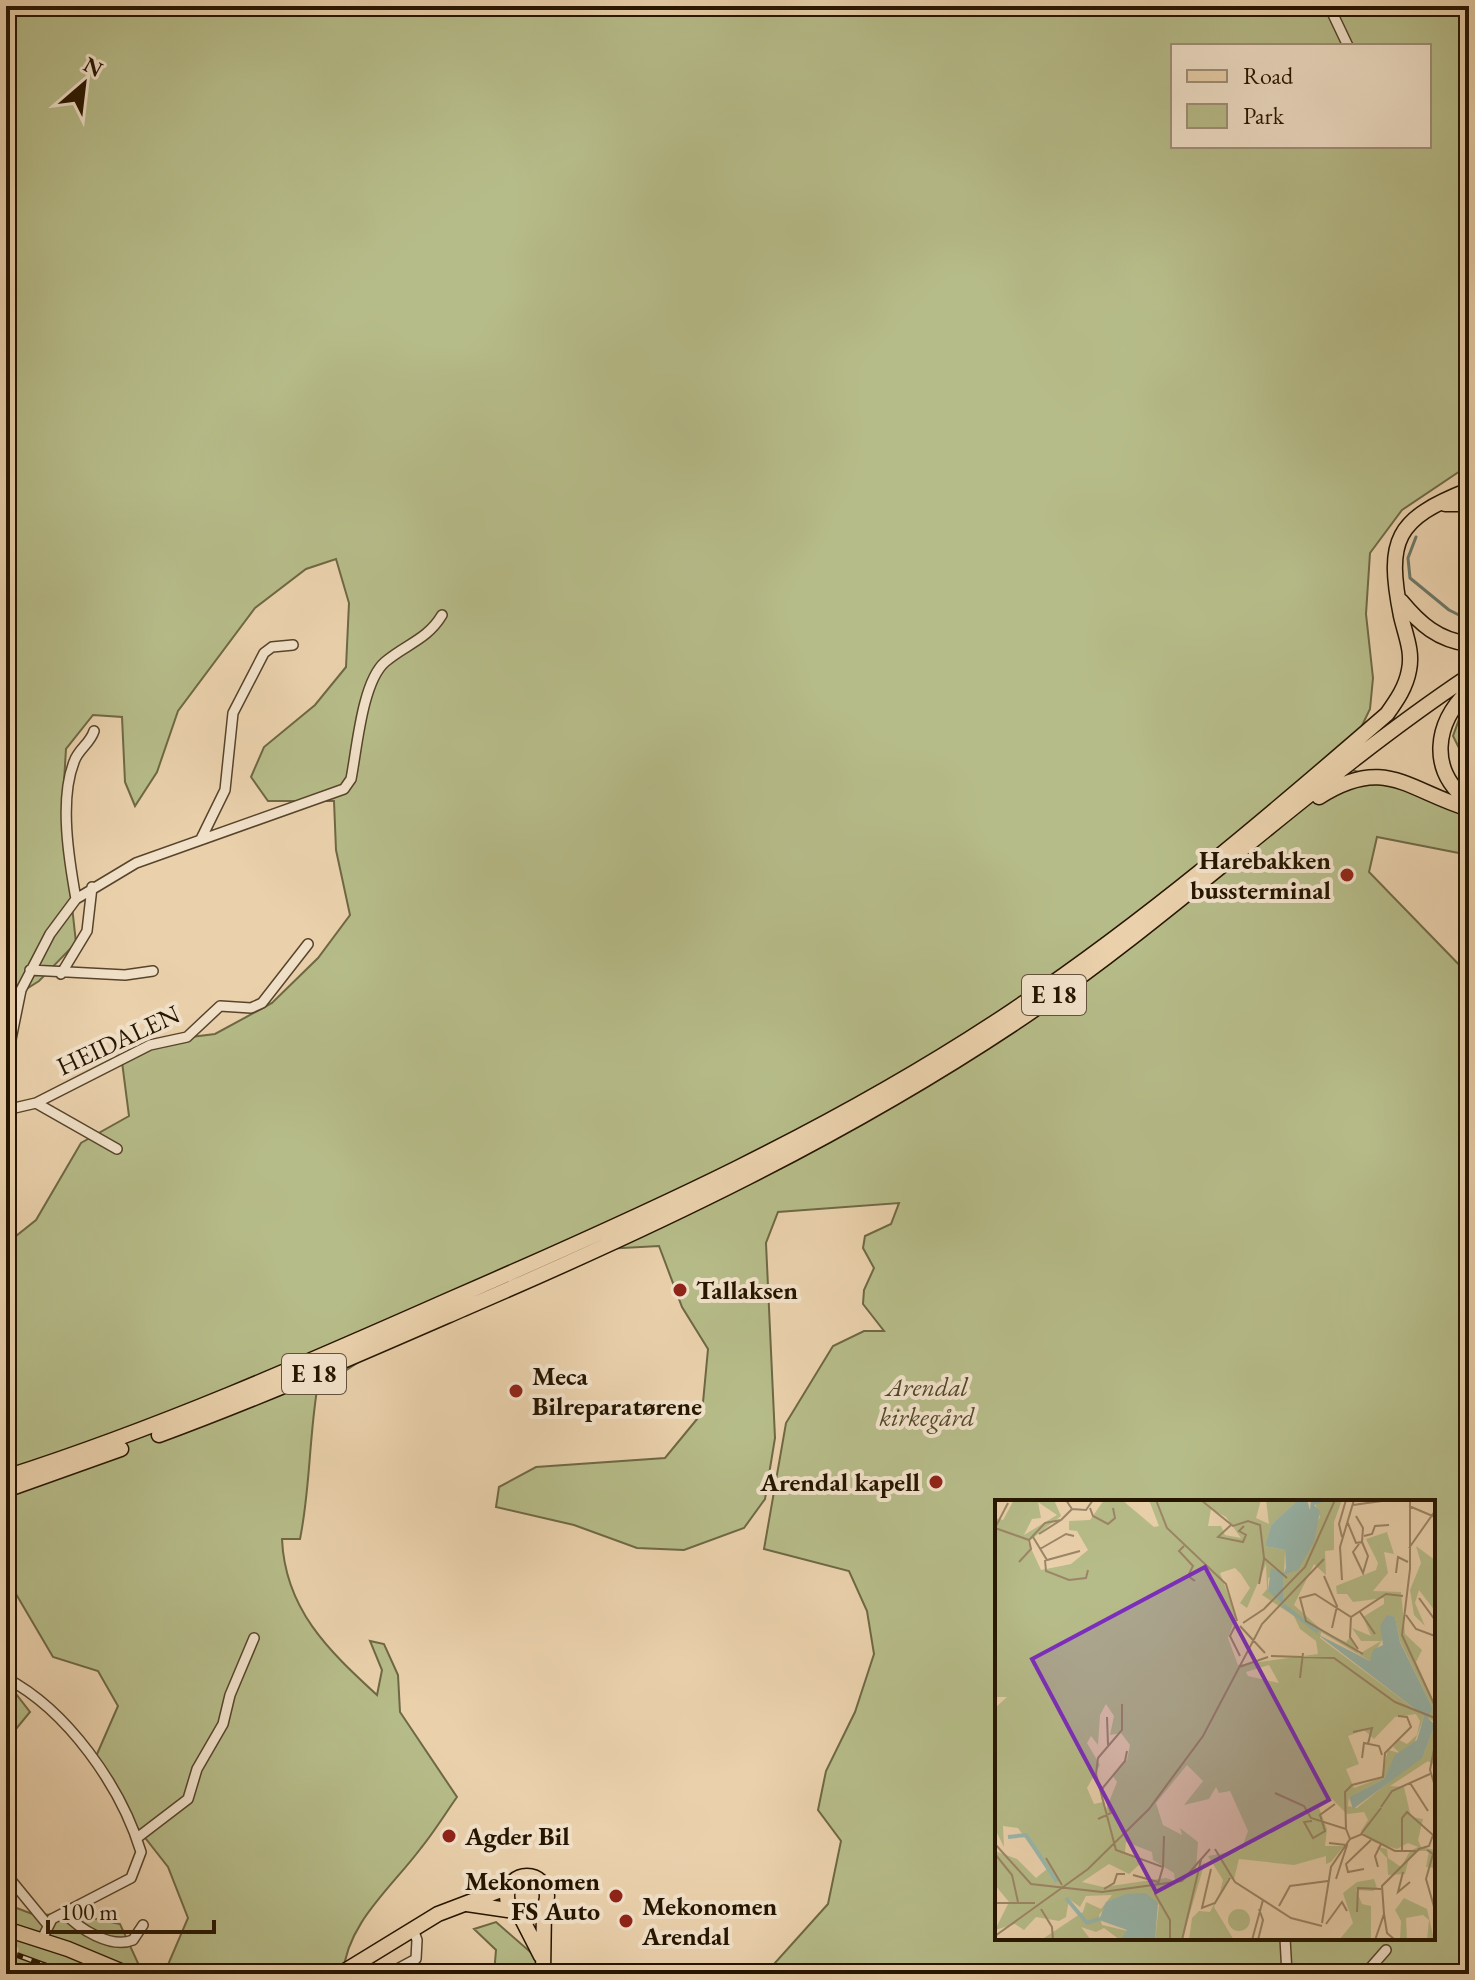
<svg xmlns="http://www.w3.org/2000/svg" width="1475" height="1980" font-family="'EB Garamond',serif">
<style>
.green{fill:#b6bc89;stroke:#6e6844;stroke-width:2;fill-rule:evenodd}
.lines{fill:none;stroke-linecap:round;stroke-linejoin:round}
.stream{stroke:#6a7668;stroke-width:3}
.minor-casing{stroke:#57442b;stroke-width:12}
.primary-casing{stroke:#261500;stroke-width:17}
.trunk-casing{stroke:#261500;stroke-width:17}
.minor{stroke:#f1e1c9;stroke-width:9}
.primary{stroke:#ead1ac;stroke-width:14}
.trunk{stroke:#ead1ac;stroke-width:14}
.rail-casing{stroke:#261500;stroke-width:6}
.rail{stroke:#f1e1c9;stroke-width:3;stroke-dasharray:9;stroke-linecap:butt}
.minor-bridge-casing{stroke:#57442b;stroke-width:12;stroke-linecap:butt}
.minor-bridge{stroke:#f1e1c9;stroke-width:9}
.poi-dot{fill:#8f2418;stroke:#f1e1c9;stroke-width:3}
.labels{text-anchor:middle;stroke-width:8;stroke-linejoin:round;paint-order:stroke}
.shield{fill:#f1e1c9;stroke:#63523c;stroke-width:2}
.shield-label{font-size:24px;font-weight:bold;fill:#261500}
.poi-label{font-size:26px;font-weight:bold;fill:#261500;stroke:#f1e1c9;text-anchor:start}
.street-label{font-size:26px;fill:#261500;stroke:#f1e1c9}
.park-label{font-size:26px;font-style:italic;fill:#514729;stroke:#f1e1c9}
.inset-river{fill:none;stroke:#98b7ad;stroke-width:4}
.inset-road{fill:none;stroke:#9c8667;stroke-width:2}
.view{fill:#7b2cbf;fill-opacity:0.15;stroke:#7b2cbf;stroke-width:4}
.inset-edge{fill:none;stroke:#261500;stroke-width:4}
</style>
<rect width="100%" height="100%" fill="#ead1ac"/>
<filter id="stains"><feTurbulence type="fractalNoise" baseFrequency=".0025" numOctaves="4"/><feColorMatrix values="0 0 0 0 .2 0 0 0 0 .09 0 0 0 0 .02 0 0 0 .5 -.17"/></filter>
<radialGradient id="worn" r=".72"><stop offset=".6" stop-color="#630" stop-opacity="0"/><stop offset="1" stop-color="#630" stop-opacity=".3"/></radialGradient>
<path class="green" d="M6 6H1469V465L1402 510 1370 553 1366 614 1373 678 1370 709 1342 767 1399 784 1469 815V855L1377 837 1369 872 1469 975V1974H765L828 1904 841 1841 818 1810 826 1771 855 1712 874 1654 867 1611 849 1571 764 1549 786 1423 833 1346 864 1331H884L863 1304 864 1290 874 1268 863 1248 865 1236 891 1224 899 1203 778 1212 766 1243 775 1438 765 1499 744 1528 684 1550 637 1548 574 1525 496 1507 499 1487 536 1467 665 1458 702 1413 708 1349 682 1307 659 1246 604 1249 369 1355 317 1390C309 1440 310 1490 300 1539H282C285 1609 328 1650 377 1695L382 1670 370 1641 384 1644 398 1675 400 1712 457 1797C445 1814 434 1832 421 1848 392 1887 347 1923 343 1974H164L188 1918 168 1867 128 1816 94 1761 118 1706 98 1671 53 1657 6 1577V1244L36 1220 81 1143 129 1116 122 1062 151 1042 215 1034 272 1003 318 958 350 915 336 850 334 801H268L251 777 264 747 315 705 346 667 349 603 336 559 306 569 255 608 178 711 157 772 135 806 125 782 122 717 93 715 66 749 62 814 76 943 39 981 6 1002ZM1173 46H1429V146H1173ZM997 1502H1433V1938H997Z
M1469 706V768L1453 736 1462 711Z
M6 1681 30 1712 12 1734 6 1736Z
M6 1904 35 1915 73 1914 120 1924 143 1974H6Z
M496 1922 551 1970 612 1964 640 1974H494L496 1950 474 1929Z"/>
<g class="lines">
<path class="stream" d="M1416 537 1408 558 1410 578 1449 610 1469 620"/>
<defs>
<path id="minor" d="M1329 6 1348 46
M201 839 225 790 233 713 264 653 272 647 293 645
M76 899C69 860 59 800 74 762 78 749 90 744 94 731
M30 970 125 975 153 971
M61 974 87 931 92 887
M6 1064 21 990 50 934 76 899 136 863 344 789 351 779C357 749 362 682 385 662 406 644 427 640 442 615
M36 1103 117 1149
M6 1110 36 1103 150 1045 187 1037 220 1006 251 1008 262 1003 308 944
M6 1678C67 1710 121 1786 141 1852L131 1878 52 1919 42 1939
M137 1838 188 1799 197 1769 223 1724 230 1695 254 1638
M6 1874 47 1924
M65 1913C79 1929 111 1949 133 1940L143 1925
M1285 1938 1287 1974
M388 1974 416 1959 417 1940 413 1929
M1365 1974 1386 1950"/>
<path id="primary" d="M507 1896a20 20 0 1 1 40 0a20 20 0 1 1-40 0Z
M467 1904 514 1911
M520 1915 541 1956
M6 1929 68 1949 128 1974
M340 1974 438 1914 509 1887
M543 1974 544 1908"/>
<path id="trunk" d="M1445 504H1469
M1401 601C1420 624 1438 640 1469 644
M1469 690C1434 724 1428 770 1469 802
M1319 797C1385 755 1407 790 1469 809
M159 1435C262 1397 362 1353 463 1309 656 1226 844 1137 1019 1020 1176 914 1312 781 1469 676
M6 1477C159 1428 304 1364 451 1299 644 1215 836 1129 1012 1011 1145 922 1267 818 1387 714 1397 700 1406 687 1409 670 1413 651 1405 634 1401 616 1386 540 1395 519 1469 490
M6 1490 121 1449"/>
</defs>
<use href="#minor" class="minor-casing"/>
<use href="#primary" class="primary-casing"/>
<use href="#trunk" class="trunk-casing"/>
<use href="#minor" class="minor"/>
<use href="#primary" class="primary"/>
<use href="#trunk" class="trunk"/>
<defs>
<path id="rail" d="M6 1951 69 1974"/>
</defs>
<use href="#rail" class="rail-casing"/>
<use href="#rail" class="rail"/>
<defs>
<path id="minor-bridge" d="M8 1957 14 1950"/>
</defs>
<use href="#minor-bridge" class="minor-bridge-casing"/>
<use href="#minor-bridge" class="minor-bridge"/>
</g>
<g class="poi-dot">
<circle cx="1347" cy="875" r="8"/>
<circle cx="680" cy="1290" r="8"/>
<circle cx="516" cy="1391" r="8"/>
<circle cx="936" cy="1482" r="8"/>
<circle cx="449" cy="1836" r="8"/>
<circle cx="616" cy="1896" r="8"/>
<circle cx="626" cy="1921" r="8"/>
</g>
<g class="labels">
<g class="shield">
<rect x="1022" y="975" width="64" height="40" rx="6"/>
<rect x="282" y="1354" width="64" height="40" rx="6"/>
</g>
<g class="shield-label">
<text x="1054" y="1003">E 18</text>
<text x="314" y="1382">E 18</text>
</g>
<g class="poi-label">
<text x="1331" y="869" text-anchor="end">Harebakken<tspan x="1331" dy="30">bussterminal</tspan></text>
<text x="696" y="1299">Tallaksen</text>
<text x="532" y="1385">Meca<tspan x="532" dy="30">Bilreparatørene</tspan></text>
<text x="920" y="1491" text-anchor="end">Arendal kapell</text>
<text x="465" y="1845">Agder Bil</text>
<text x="600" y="1890" text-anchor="end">Mekonomen<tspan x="600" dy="30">FS Auto</tspan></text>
<text x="642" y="1915">Mekonomen<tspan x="642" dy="30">Arendal</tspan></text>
</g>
<g class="street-label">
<text transform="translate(118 1040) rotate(-25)" y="9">HEIDALEN</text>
</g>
<g class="park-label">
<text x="927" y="1396">Arendal<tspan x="927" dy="30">kirkegård</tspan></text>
</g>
</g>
<g transform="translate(995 1500)">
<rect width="440" height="440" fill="#ead1ac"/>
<path d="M19 0H59L66 16 33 42 46 70 76 64 93 50 82 31 74 30V21L95 20 109 0H127L159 27 164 26 154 0H266L261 18 274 24 271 0H303L276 25 270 46 290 50 289 73 273 78V90L287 104 288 75 325 17 320 3 347 0 339 22V50L330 51 331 75 319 64 299 105 329 132 351 142 355 137 364 154 386 141H366L357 128 376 136 368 117 389 104V98L358 102 352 94H342L341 86 381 70 383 63 371 39 392 32 399 54 389 52 393 73 378 91 406 92 410 134 427 150 421 162 440 205V222L433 218 438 209 405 141 400 117 375 161 326 132 325 138 429 216 419 244 401 255 389 279 354 297 353 306 362 308 429 253 440 225V266L433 261 395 286 409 287 416 317 428 319 423 340 426 347 440 350V368L431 367 434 351H424L414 358 410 374 393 375 392 358 382 347 392 349 393 358 406 367 415 351 423 347 413 343 402 349 379 342 366 331 373 320 369 312 352 314 337 299 324 308 332 329 330 346H349L336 362 331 364V356L299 365 244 359 239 379H233L219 407 239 440H194L197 418 204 411 215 412 225 392 228 380 213 356 246 350 253 331 235 291 224 293 221 287 214 299 189 305 208 281 192 265 161 303 168 325 187 335 185 328 203 342 201 370 210 362 187 440H160L164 405 151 393 115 401 104 415 107 425 133 431 125 440 109 428 101 432 86 427 96 440H46L88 412 91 402 106 409 117 395 91 396 85 407 74 399 71 417 64 421 41 417 29 430 20 424 0 430 14 402 0 385V351L22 359 41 378 52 369 23 328 8 326 9 347 0 329V208L12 197H0V18L8 20ZM43 2 62 15 29 35 37 19 46 18ZM216 9 231 17 246 38 230 35 226 26H213ZM271 64 272 89 267 95 299 116 305 129 321 141 323 154 243 165 233 138 241 116 225 73 240 68 246 74 255 88 245 103 252 108ZM274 165 284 183 253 176 251 172ZM111 204 119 216 115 235 126 233 135 245 132 260 118 276 122 282 111 309 108 302 99 304 92 288 105 265 92 243 96 236 103 245 105 215ZM421 214 425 221 422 235 412 244 404 240 398 247 405 253 393 250 386 278 359 288 351 269 364 264 353 236 369 230 379 239 400 217ZM131 342 157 352 158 360 179 373 180 381 171 378 108 387 87 382 114 364 134 374 147 362 130 352ZM421 46 440 60V111L424 90 420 103 430 126 419 115 415 90 426 63ZM379 379 382 388 378 391 361 390 367 404 376 406V440H344L358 423 348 393 362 382ZM409 398 432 409 439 440H432L434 420 428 415 411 418 412 440H405L406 421 400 410ZM233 420a11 11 0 1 1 22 0a11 11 0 1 1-22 0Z" fill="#b6bc89" fill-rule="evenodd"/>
<path d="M303 0H312L315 10 316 0H335L319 5 325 11 319 42 303 70 288 75V105L273 91 276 68 289 73 291 68 290 50 270 46 276 25ZM392 115 400 117 405 142 438 209 433 218 440 225 427 258 358 309 354 297 389 279 400 255 422 240 429 216 322 134 375 161 378 150 388 145 385 126ZM131 394 151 393 163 403 160 440H125L132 430 104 420 111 402Z" fill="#98b7ad"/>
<path class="inset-river" d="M288 105 323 132M13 337 31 335 62 382M71 398 92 423 104 419"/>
<path class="inset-road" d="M161 0 172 28 231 84 242 121M206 0 238 26 253 21 265 25 269 58 292 78M415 0V69L407 135 440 206M358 5 394 0M414 6 440 17M95 8 98 16 113 24 120 18 118 8M77 9 91 10 98 0M352 21 361 43 367 42 368 28 361 16M236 25 223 37 248 42 251 35 244 31 249 26M0 28 34 40M0 28 13 3M44 34 66 20M369 36 377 34 380 26 394 25M38 37 52 60 85 51M347 37 344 24 351 0M34 40 50 23 66 20 77 9 71 0M364 44 358 52 368 73 373 56 367 42M189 46 184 51 198 66 193 76 200 81M414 48 440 11M45 49 71 34 79 36M50 60 51 71 74 80 91 78 93 70M24 62 36 49 34 40M401 73 403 57 413 62M329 76 342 106 337 128M347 80 345 47 359 0M264 84 269 59M424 98 440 120M365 112 380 134M411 115 421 129 440 136M356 117 355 137 363 149M248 123 269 109 310 67 340 0M241 124 235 136 245 156M245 126 270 153M368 154 311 121 305 98 320 94 356 117 391 94 408 96M276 156 339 158 400 202 440 218M244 167 273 157M305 178 308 153M127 204V230L103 258 101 274 121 350 168 367 163 384M112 217 113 245M358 232 377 228 373 244M440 244 435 270 440 286M367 258 369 243 384 246 387 255M415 283 433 311M106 290 130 261 132 251M280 293 309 306 316 318 351 329 355 339M386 307 397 291 435 274M103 319 116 313 112 302M317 321 309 322 318 338 330 331 325 315 340 304M351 329 350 292 357 285 388 277 390 253 416 227 412 217 403 216M366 334 386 308M334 343 352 345 341 379M0 344 36 384 107 392 187 381 215 349M220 349 240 382 296 418 327 426M432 350 438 354 431 379 440 410M0 354 17 375 23 402M51 358 67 385M168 367 169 336M383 367 380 356 386 344M216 369 207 408 220 403 235 378M369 369 353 372 351 364 376 340M408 372 403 392 415 382M138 375 163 382M160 385V394L175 420V440M109 389 119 383 122 374H130M0 403H40M284 406 295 386 333 381M46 409 57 427 58 440M362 412 363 388 386 389M389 414 392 433 400 440M327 423 336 367 355 339 367 334 400 351H421M331 424 347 402 352 411M0 436 93 369 154 309 208 236 267 124 329 59M187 440 206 360M257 440 268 400M263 440 268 420 264 409M380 440 389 414 387 386 424 349 434 346 438 335 412 312 407 318V352"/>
<path class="view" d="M210 67 334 300 161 392 37 159Z"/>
<rect width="440" height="440" class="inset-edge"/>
</g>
<rect width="1475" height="1980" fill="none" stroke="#ead1ac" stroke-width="32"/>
<rect x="8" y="8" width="1459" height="1964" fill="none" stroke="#261500" stroke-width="4"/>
<rect x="16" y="16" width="1443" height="1948" fill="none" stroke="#261500" stroke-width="2"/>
<rect x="1171" y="44" width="260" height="104" fill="#f1e1c9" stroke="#a08f79" stroke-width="2"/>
<rect x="1187" y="70" width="40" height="12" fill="#ead1ac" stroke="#a08f79" stroke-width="2"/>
<text x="1243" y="84" font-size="24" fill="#261500">Road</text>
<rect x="1187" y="104" width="40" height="24" fill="#b6bc89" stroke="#a08f79" stroke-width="2"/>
<text x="1243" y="124" font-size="24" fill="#261500">Park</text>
<g transform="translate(84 84) rotate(28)" stroke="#f1e1c9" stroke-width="6" paint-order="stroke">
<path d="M0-6L14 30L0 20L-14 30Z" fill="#261500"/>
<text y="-12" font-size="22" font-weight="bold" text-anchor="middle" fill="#261500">N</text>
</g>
<path d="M48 1920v12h166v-12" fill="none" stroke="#261500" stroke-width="4"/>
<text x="60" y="1920" font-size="24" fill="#261500" stroke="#f1e1c9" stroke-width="6" paint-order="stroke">100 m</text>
<rect width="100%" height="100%" filter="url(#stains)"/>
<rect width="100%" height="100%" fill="url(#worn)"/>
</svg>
